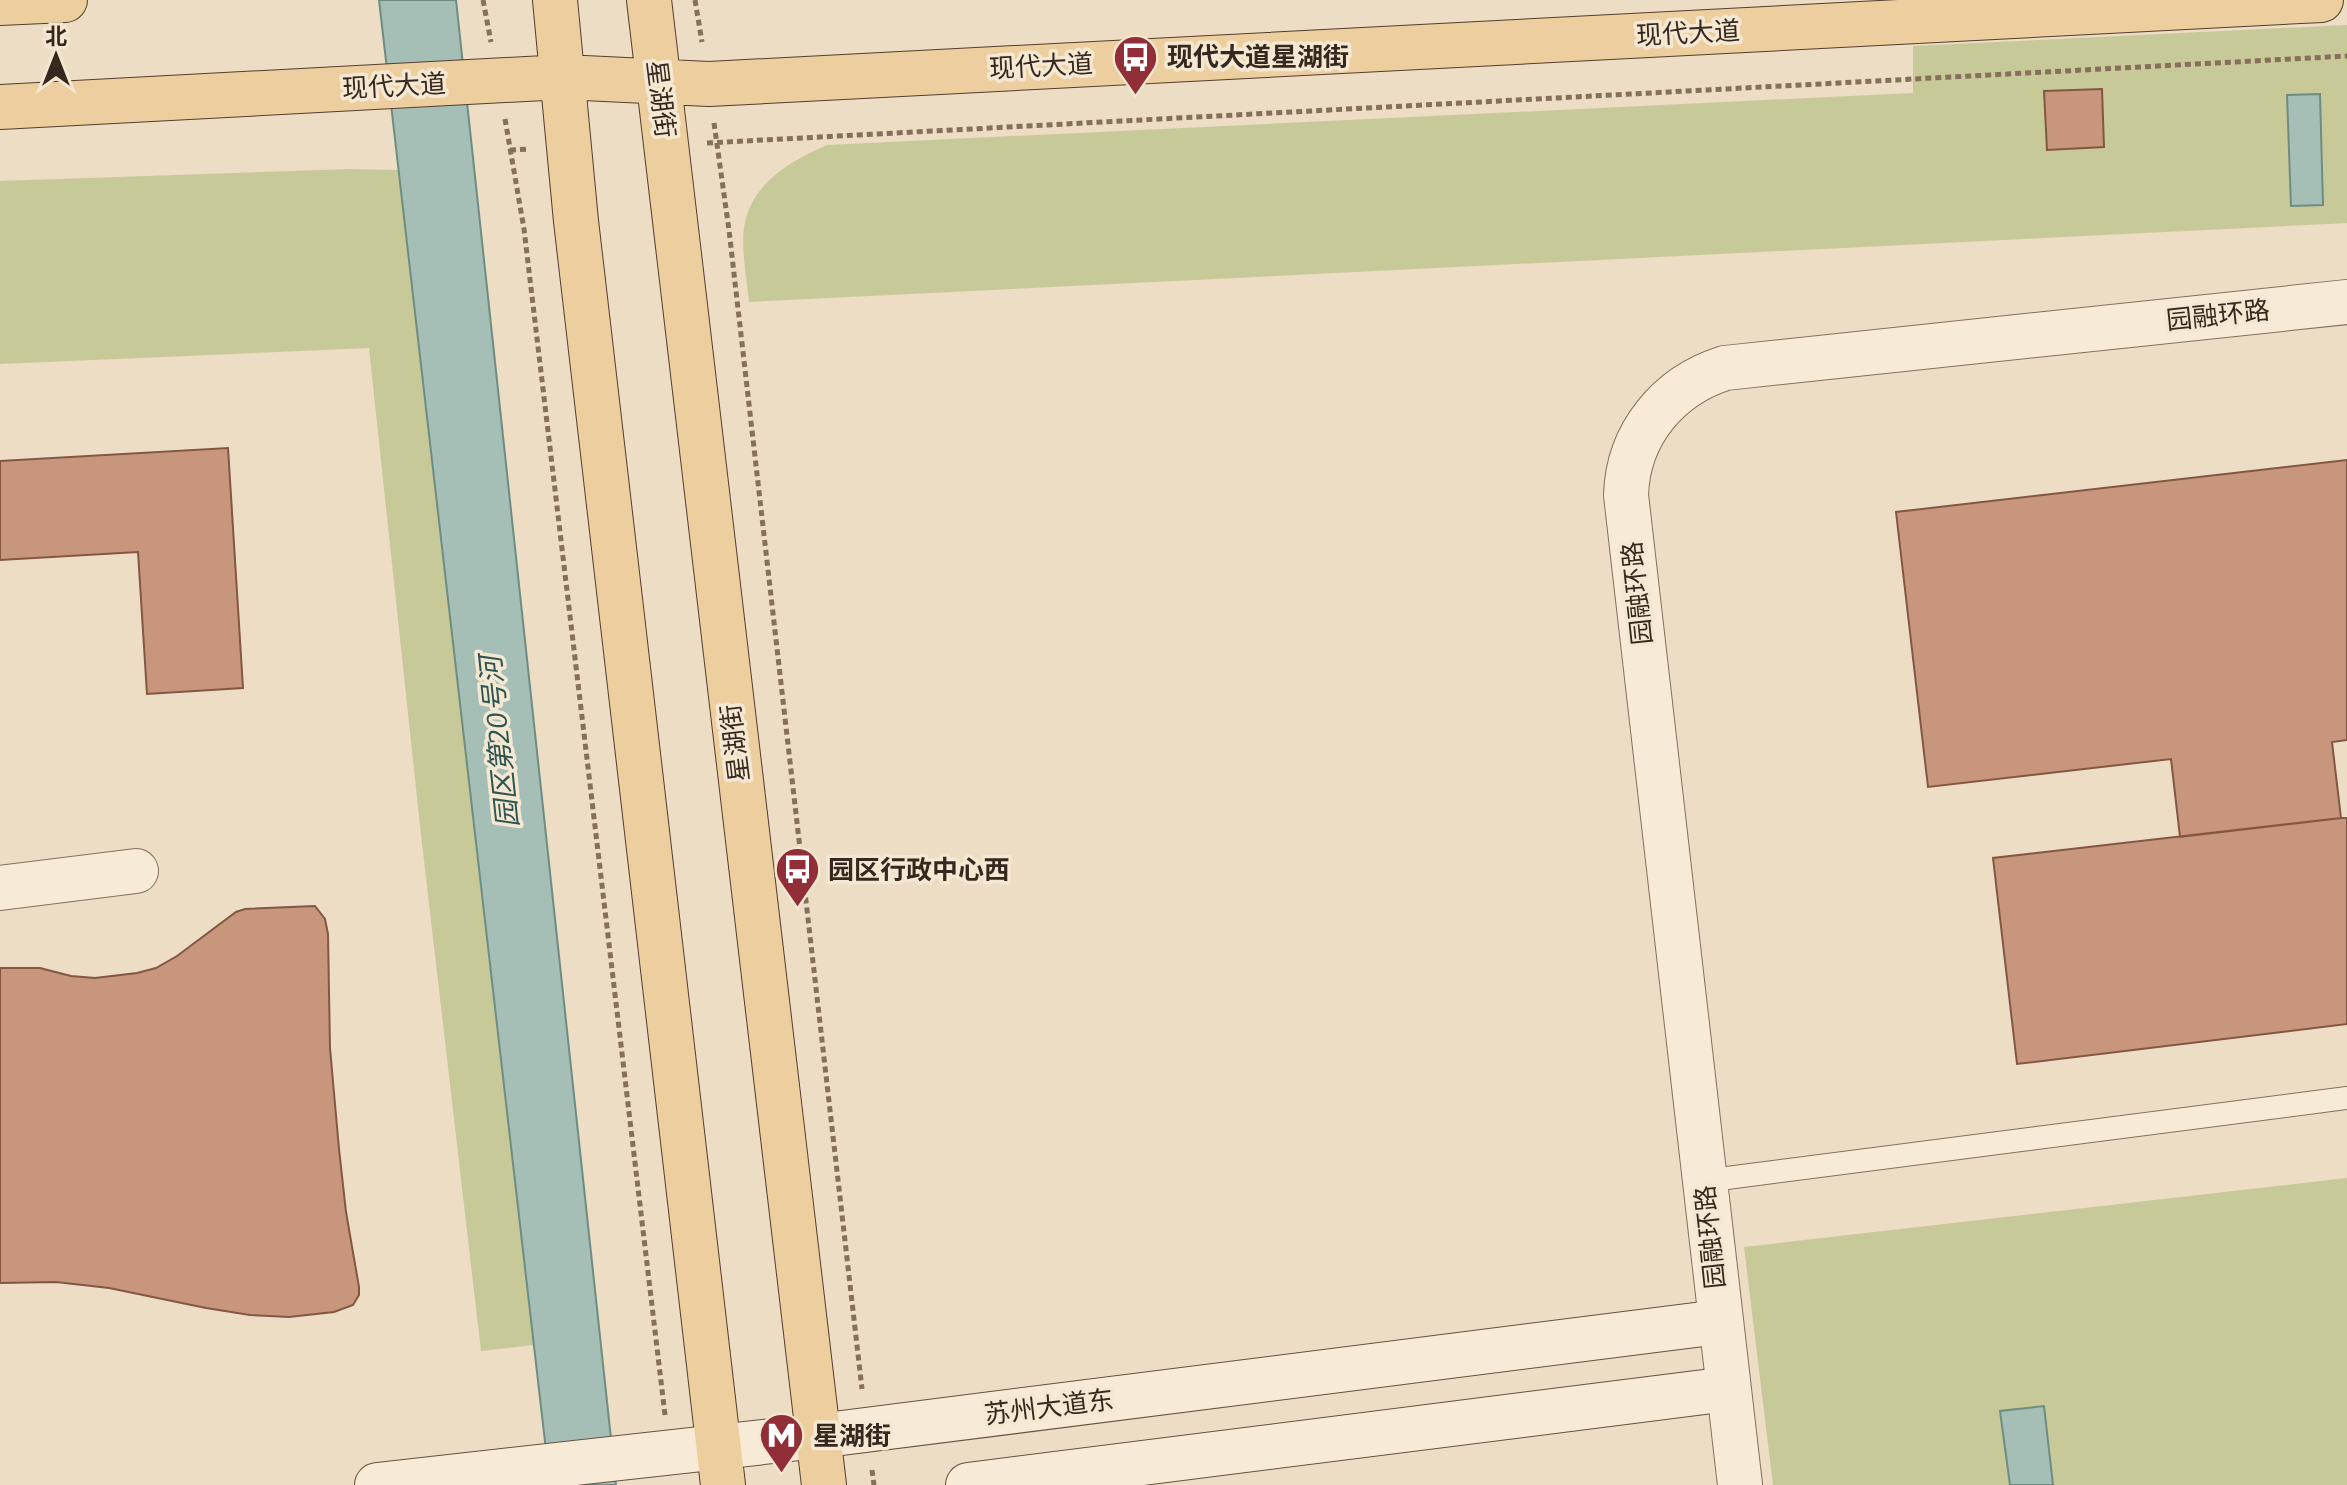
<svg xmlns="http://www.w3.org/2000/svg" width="2347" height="1485" font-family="Bitter,'Noto Sans SC',serif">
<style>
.green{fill:#c8c999}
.water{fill:#a6bfb6;stroke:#6d8d82;stroke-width:2}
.building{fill:#c8967c;stroke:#835742;stroke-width:2}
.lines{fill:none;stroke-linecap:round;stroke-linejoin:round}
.service-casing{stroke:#866f5b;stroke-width:24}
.tertiary-casing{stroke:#866f5b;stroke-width:46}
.secondary-casing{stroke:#67503f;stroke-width:46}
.primary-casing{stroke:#543d2f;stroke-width:46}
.path{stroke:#866f5b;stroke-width:5;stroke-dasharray:6 4;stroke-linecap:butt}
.service{stroke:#f7ebd7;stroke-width:22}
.tertiary{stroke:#f7ebd7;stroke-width:44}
.secondary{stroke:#f7ebd7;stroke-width:44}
.primary{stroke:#edce9e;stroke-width:44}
.labels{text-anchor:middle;stroke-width:7;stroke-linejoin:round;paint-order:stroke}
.street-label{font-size:26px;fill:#36281f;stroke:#f4e8d3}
.poi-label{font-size:26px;font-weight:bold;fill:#36281f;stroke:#f4e8d3;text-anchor:start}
.water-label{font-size:28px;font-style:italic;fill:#2f5550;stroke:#f4e8d3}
</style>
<rect width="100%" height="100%" fill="#ecddc4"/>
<path class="green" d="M2347 25V223L749 302C747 282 741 247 744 228 750 184 790 161 827 145L1913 93V46Z
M349 169 399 170 534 1345 481 1351 420 826 369 348 0 364V181Z
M2347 1178V1485H1773L1744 1247Z"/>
<path class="water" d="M379 0H456L616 1485H550Z
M2320 94 2323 205 2291 206 2287 95Z
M2044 1406 2053 1485H2010L2000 1411Z"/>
<path class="building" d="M2102 89 2104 147 2047 150 2044 91Z
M228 448 243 688 147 694 138 552 0 560V461Z
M2347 460V740L2332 742 2341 818 2180 837 2171 759 1928 787 1896 512Z
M2341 818H2347V1024L2017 1064 1993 858Z
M315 906 325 919 328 934 330 1048 339 1149 346 1212 359 1287V1295L353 1305 334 1312 289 1317 250 1315 206 1308 109 1288 56 1282 0 1283V968H40L71 976 95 978 137 973 156 968 177 956 236 912 245 909Z"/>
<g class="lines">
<defs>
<path id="service" d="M1704 1181 2347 1098"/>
<path id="tertiary" d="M0 888 136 871
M1740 1485 1626 495C1628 434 1668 386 1725 368L2347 302"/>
<path id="secondary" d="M377 1485 818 1436 1719 1322
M968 1485 1728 1389"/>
<path id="primary" d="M555 0 576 221 723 1485
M649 0 824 1485
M0 3 65 0
M0 107 563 77 709 84 2321 0"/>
</defs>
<use href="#service" class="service-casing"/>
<use href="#tertiary" class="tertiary-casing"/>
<use href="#secondary" class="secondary-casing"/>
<use href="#primary" class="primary-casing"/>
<path class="path" d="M483 0 491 42
M695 0 702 42
M505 119 524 229 665 1415
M714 123 729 230 862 1389
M707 143 2347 56
M510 150 529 149
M872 1470 874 1485"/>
<use href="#service" class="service"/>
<use href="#tertiary" class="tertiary"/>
<use href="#secondary" class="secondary"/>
<use href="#primary" class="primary"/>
</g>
<defs>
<symbol id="bus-pin" viewBox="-11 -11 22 30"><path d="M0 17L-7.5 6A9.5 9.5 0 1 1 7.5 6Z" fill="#922e37" stroke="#f4e8d3"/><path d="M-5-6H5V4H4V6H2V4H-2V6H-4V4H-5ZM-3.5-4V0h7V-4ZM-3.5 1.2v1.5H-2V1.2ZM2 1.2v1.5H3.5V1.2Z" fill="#fff"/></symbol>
<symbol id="metro-pin" viewBox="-11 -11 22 30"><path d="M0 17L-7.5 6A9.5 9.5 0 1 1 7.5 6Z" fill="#922e37" stroke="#f4e8d3"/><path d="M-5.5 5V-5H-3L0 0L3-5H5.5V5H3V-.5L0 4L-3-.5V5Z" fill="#fff"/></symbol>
</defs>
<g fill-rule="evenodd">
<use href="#bus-pin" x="1110" y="32" width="51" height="69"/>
<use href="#bus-pin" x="772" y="844" width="51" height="69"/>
<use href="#metro-pin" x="756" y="1410" width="51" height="69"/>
</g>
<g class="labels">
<g class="street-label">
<text transform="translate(1688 33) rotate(-3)" y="9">现代大道</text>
<text transform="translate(1041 66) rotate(-3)" y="9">现代大道</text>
<text transform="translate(394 86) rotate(-3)" y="9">现代大道</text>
<text transform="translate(661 99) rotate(83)" y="9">星湖街</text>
<text transform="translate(2218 315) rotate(-6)" y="9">园融环路</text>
<text transform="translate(1637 593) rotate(-96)" y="9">园融环路</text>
<text transform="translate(735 743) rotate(-97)" y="9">星湖街</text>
<text transform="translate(1710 1237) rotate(-96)" y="9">园融环路</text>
<text transform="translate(1049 1407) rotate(-7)" y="9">苏州大道东</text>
</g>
<g class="poi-label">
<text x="1167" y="66">现代大道星湖街</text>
<text x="828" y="879">园区行政中心西</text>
<text x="813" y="1445">星湖街</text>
</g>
<g class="water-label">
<text transform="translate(499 742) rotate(-96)" y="10">园区第20号河</text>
</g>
</g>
<g transform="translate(56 56)" stroke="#f4e8d3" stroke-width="6" paint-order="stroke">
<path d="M0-6L14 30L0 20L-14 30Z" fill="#36281f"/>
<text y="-12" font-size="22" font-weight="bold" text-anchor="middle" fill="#36281f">北</text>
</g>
</svg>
